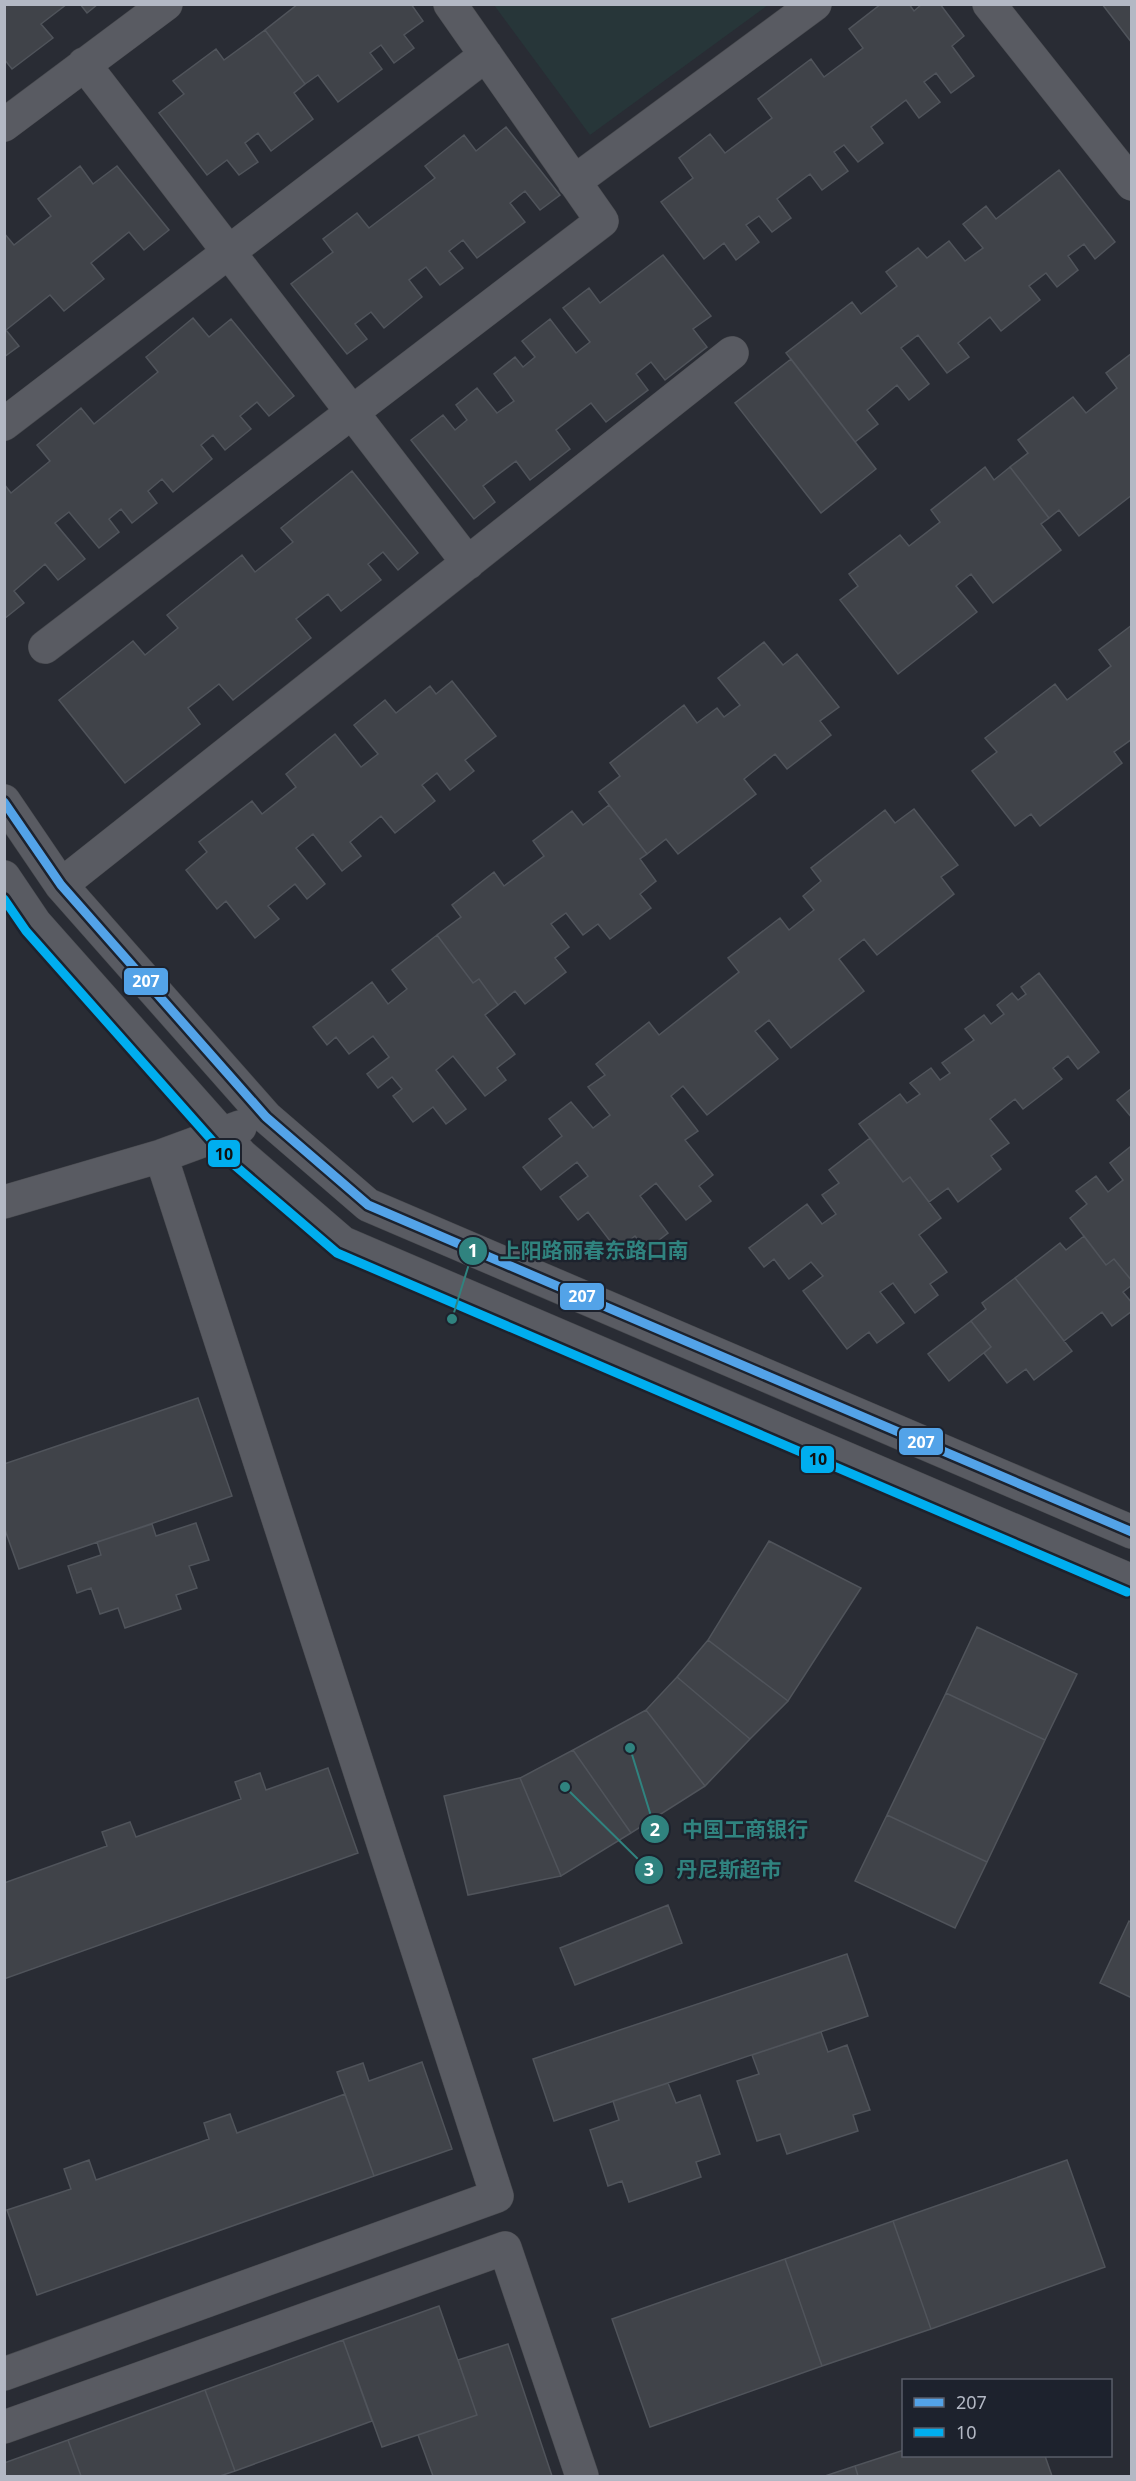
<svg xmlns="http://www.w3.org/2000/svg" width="1136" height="2481" font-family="'Noto Sans','Noto Sans SC',sans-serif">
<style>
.green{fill:#273639}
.building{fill:#404349;stroke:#50545b;stroke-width:1.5}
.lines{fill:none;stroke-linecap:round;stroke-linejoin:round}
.minor-casing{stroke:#47494e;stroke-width:34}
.minor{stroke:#595b62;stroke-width:33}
.bus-1-casing{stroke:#1d222d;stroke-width:14}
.bus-2-casing{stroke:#1d222d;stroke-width:14}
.bus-1{stroke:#53a3e8;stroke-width:9}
.bus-2{stroke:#00aeef;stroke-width:9}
.leader{fill:none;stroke:#30837f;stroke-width:2}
.callout-dot{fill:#30837f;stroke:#1d222d;stroke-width:2}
.mark-label{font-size:18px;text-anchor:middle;font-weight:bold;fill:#fff}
.callout-label{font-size:21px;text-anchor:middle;font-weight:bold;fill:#30837f;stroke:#1d222d;stroke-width:4.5;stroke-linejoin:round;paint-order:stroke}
.line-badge{stroke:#1d222d;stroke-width:2}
.badge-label{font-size:16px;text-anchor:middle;font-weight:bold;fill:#fff}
.pale-badge-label{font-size:16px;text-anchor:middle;font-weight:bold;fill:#111}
</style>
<rect width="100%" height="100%" fill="#292c34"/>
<path class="green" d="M494 5H768L590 135Z"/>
<path class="building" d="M4 4H67L41 24 53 38 12 69 4 59Z
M80 4H98L87 13Z
M298 4H411L423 21 404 35 414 48 394 63 381 45 370 53 382 69 338 102 318 75 305 84 265 30Z
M881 4H909L914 11 922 4H940L964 36 952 46 974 76 951 93 936 73 924 82 940 102 919 118 906 100 871 127 883 143 858 162 844 145 834 152 848 171 822 190 810 174 777 199 791 218 772 232 759 216 746 225 759 242 736 260 724 243 704 259 661 202 693 178 679 158 710 134 725 153 772 118 758 99 811 59 824 77 863 48 849 29Z
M1102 4H1132V43Z
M265 30 305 84 294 93 313 119 271 151 258 133 245 143 258 162 239 175 227 160 207 175 159 113 184 94 173 81 216 49 224 60Z
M506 127 560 195 540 210 525 191 510 203 525 222 477 258 463 240 449 251 463 268 440 285 426 267 409 280 422 297 384 328 371 312 355 324 367 339 347 354 291 284 333 252 323 239 357 213 369 228 435 178 425 166 464 135 476 151Z
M80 166 93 184 117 166 169 230 144 250 129 232 91 263 104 279 64 311 50 295 6 330 19 346 4 357V233L14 245 51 216 38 199Z
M1059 170 1115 242 1095 259 1084 244 1068 256 1078 270 1057 287 1046 273 1029 286 1040 300 1001 331 990 317 958 343 969 357 947 373 918 335 901 348 929 384 909 400 897 385 867 410 878 424 855 442 786 353 852 302 861 314 897 286 886 272 918 248 927 258 949 241 965 261 983 248 963 224 986 206 996 219Z
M663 255 711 316 693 329 707 347 665 380 651 362 636 374 648 390 606 422 591 403 556 430 570 449 530 480 516 461 483 486 495 502 474 519 411 440 443 415 455 430 467 420 456 405 477 388 497 413 514 401 494 374 515 357 523 367 535 357 522 341 550 319 576 353 590 342 563 308 589 288 600 303Z
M193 318 209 337 231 319 294 396 269 416 257 402 240 416 251 429 225 450 213 435 201 445 212 459 173 492 162 479 148 491 157 503 132 523 121 509 109 519 119 532 99 548 69 512 55 523 85 559 58 580 45 564 14 591 24 603 4 619V484L11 493 50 461 37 445 81 408 94 424 158 372 146 357Z
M1132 353V495L1079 536 1059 510 1049 518 1010 467 1028 453 1018 440 1073 397 1086 413 1117 388 1106 373Z
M791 359 876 469 821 513 735 403Z
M985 467 994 480 1010 467 1049 518 1041 524 1061 550 993 603 971 574 956 586 977 612 898 674 840 600 858 586 849 574 900 535 909 546 940 522 931 510Z
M352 471 418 553 398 570 383 552 368 564 381 580 341 611 328 594 296 619 311 638 233 700 219 684 188 708 200 724 125 783 59 700 133 641 145 655 178 628 167 615 242 555 255 572 293 542 281 528Z
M1132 625V739L1114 752 1122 763 1040 826 1031 814 1015 826 972 771 997 752 985 738 1055 684 1067 700 1111 666 1099 650Z
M764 642 783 665 797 654 839 707 820 721 831 735 787 769 775 754 744 779 756 794 678 854 666 839 647 854 599 792 620 776 610 763 684 705 697 723 717 708 724 717 740 705 718 678Z
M452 681 496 736 465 760 474 771 450 790 437 773 422 785 435 801 395 833 381 816 350 842 361 856 342 871 313 834 296 848 325 884 307 899 295 884 268 906 279 919 255 938 226 901 217 909 186 870 207 852 199 842 252 801 262 814 296 787 286 774 335 734 361 767 378 754 354 725 385 700 396 713 430 686 436 694Z
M609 805 647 854 640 859 656 881 640 894 651 908 610 939 598 924 583 935 566 913 551 924 569 947 555 958 566 972 525 1004 515 991 498 1005 479 979 473 983 437 935 461 917 452 905 494 872 504 886 544 856 533 841 572 811 583 825Z
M914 809 958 865 941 877 954 894 877 955 864 939 839 959 864 991 791 1048 769 1020 755 1031 778 1059 707 1115 683 1086 671 1096 698 1131 685 1140 713 1175 699 1186 711 1201 686 1220 656 1183 640 1196 668 1233 646 1250 635 1236 617 1250 588 1212 578 1220 560 1197 588 1176 577 1162 541 1190 523 1167 562 1136 549 1119 571 1102 593 1128 610 1115 588 1087 605 1075 596 1064 649 1022 659 1035 739 972 728 958 780 918 789 930 814 910 803 896 821 881 811 868 885 810 895 823Z
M437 935 473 983 479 979 498 1005 485 1015 515 1054 497 1068 506 1080 485 1096 453 1056 436 1070 466 1109 446 1124 433 1107 413 1122 393 1096 402 1089 392 1077 378 1088 367 1074 389 1057 373 1036 349 1054 336 1037 327 1045 313 1027 372 982 388 1004 407 989 392 970Z
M1039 973 1099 1052 1078 1069 1068 1056 1053 1068 1062 1079 1023 1109 1015 1099 990 1119 1009 1143 991 1156 1001 1169 958 1202 948 1188 929 1202 910 1177 903 1182 859 1124 900 1094 907 1103 920 1094 910 1083 931 1068 940 1080 950 1073 942 1063 974 1040 965 1029 984 1015 991 1024 1004 1014 997 1005 1012 993 1018 1000 1026 994 1021 987Z
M1132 1088V1118L1117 1100Z
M870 1138 903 1182 910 1177 941 1218 919 1235 947 1272 930 1284 938 1295 915 1313 893 1283 880 1292 904 1323 877 1343 869 1332 847 1349 803 1291 823 1276 811 1262 789 1279 774 1259 764 1267 749 1248 807 1204 822 1224 836 1214 822 1195 839 1183 829 1170Z
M1130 1147 1132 1149V1281L1114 1259 1106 1265 1070 1218 1087 1204 1076 1191 1096 1176 1108 1192 1123 1180 1110 1163Z
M1084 1236 1106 1265 1114 1259 1132 1281V1285L1123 1292 1132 1303V1311L1112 1326 1102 1312 1064 1341 1015 1278 1060 1243 1066 1250Z
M1015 1278 1072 1351 1034 1380 1026 1369 1007 1383 984 1353 991 1347 971 1321 986 1309 982 1303Z
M971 1321 991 1347 949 1381 928 1354Z
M198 1398 232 1496 19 1569 4 1527V1464Z
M196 1523 209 1560 189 1566 197 1588 176 1595 181 1609 125 1628 118 1608 100 1614 91 1588 77 1593 68 1566 101 1555 97 1542 152 1524 156 1536Z
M769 1541 861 1588 788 1701 708 1640Z
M977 1627 1077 1674 1045 1740 946 1693Z
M708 1640 788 1701 750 1739 677 1677Z
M677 1677 750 1739 705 1786 646 1710Z
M946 1693 1045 1740 987 1862 887 1815Z
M646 1710 705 1786 631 1833 573 1750Z
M573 1750 631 1833 561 1876 520 1778Z
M328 1768 358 1853 4 1979V1883L107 1846 102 1832 130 1822 136 1837 241 1799 235 1782 260 1773 266 1790Z
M520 1778 561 1876 468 1895 444 1796Z
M887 1815 987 1862 955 1928 855 1881Z
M668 1905 682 1943 575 1985 560 1948Z
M1129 1921 1132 1923V1998L1100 1983Z
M847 1954 868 2016 554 2121 533 2059Z
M821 2032 828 2052 847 2045 870 2110 853 2115 858 2131 787 2154 780 2134 757 2141 737 2081 759 2074 752 2055Z
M422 2062 452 2149 374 2176 337 2072 363 2063 369 2081Z
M668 2083 676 2103 700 2095 720 2154 696 2162 701 2177 629 2202 622 2181 608 2186 590 2130 619 2120 613 2101Z
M345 2094 374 2176 37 2295 7 2210 71 2189 64 2169 89 2160 96 2180 209 2139 204 2123 230 2114 237 2133Z
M1067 2160 1105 2267 931 2329 893 2221Z
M893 2221 931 2329 822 2366 785 2259Z
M785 2259 822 2366 650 2427 612 2319Z
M439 2306 477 2415 382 2447 343 2340Z
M343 2340 372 2421 235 2471 205 2390Z
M508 2344 552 2476H433L418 2435 477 2415 458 2360Z
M205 2390 235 2471 220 2476H81L68 2440Z
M68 2440 81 2476H4V2463Z
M904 2450V2456H1045L1052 2476H858L855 2466Z
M855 2466 858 2476H825Z"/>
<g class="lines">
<defs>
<path id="minor" d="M989 4 1132 184
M84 64 468 563
M4 125 166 4
M574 182 815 4
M4 424 486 55
M45 647 602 221 450 4
M4 801 61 885 266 1117 368 1205 1132 1532
M4 877 35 923 241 1155 343 1243 1132 1581
M61 885 732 353
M4 1202 161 1156 240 1127
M4 2374 497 2196 161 1156
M4 2427 505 2248 582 2476"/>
</defs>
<use href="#minor" class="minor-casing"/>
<use href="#minor" class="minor"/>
<defs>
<path id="bus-1" d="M4 802 61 885 266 1117 368 1205 1132 1532"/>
<path id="bus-2" d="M4 899 26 931 232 1163 337 1253 1127 1592"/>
</defs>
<use href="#bus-1" class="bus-1-casing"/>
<use href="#bus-2" class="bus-2-casing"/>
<use href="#bus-1" class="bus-1"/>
<use href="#bus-2" class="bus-2"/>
</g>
<path class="leader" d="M452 1319L473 1251M630 1748L655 1829M565 1787L649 1870"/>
<g class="callout-dot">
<circle cx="452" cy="1319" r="6"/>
<circle cx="630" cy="1748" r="6"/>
<circle cx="565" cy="1787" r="6"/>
<circle cx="473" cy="1251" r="15"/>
<circle cx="655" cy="1829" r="15"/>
<circle cx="649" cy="1870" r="15"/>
</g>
<g class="mark-label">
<text x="473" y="1257">1</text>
<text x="655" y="1836">2</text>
<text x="649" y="1876">3</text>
</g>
<g class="callout-label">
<text x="594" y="1258">上阳路丽春东路口南</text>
<text x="745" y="1837">中国工商银行</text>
<text x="729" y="1877">丹尼斯超市</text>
</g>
<g class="line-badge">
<rect x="123" y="967" width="46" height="29" rx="6" fill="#53a3e8"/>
<rect x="207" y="1139" width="34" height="29" rx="6" fill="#00aeef"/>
<rect x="559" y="1282" width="46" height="29" rx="6" fill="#53a3e8"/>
<rect x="898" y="1427" width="46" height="29" rx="6" fill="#53a3e8"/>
<rect x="800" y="1445" width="35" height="29" rx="6" fill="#00aeef"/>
</g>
<g class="badge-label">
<text x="146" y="987">207</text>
<text x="582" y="1302">207</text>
<text x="921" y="1448">207</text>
</g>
<g class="pale-badge-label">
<text x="224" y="1160">10</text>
<text x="818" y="1465">10</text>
</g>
<rect width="1136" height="2481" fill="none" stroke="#b3b8c4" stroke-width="12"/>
<rect x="902" y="2379" width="210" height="78" fill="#1d222d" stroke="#595e69" stroke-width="1.5"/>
<rect x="914" y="2398" width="30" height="9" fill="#53a3e8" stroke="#595e69" stroke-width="1.5"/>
<text x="956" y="2409" font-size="18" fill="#b3b8c4">207</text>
<rect x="914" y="2428" width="30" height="9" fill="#00aeef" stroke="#595e69" stroke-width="1.5"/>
<text x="956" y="2439" font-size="18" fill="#b3b8c4">10</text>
</svg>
